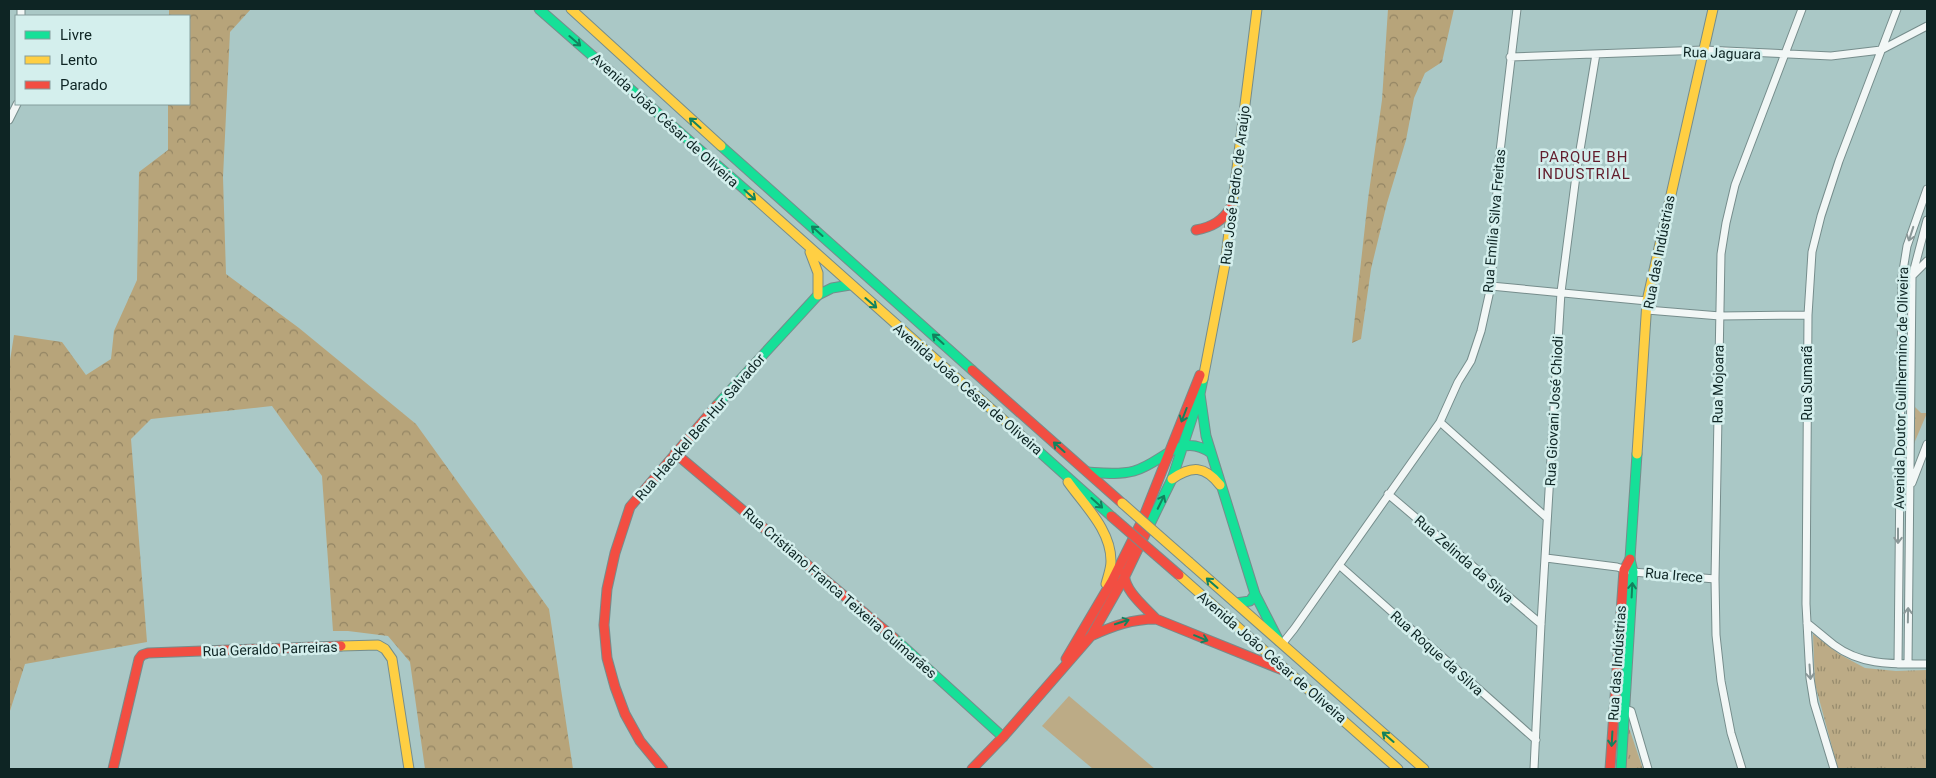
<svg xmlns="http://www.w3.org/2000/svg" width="1936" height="778" font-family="Roboto,sans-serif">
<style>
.green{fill:#bcab86}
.forest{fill:url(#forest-crowns)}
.park{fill:url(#park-tufts)}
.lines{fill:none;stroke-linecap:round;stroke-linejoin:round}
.street-casing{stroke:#768d8c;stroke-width:9}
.fast-casing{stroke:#768d8c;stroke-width:11}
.slow-casing{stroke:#768d8c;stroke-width:11}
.jam-casing{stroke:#768d8c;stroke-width:11}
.street{stroke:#f2f7f6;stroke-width:7}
.fast{stroke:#16e098;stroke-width:9}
.slow{stroke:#ffcf43;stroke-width:9}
.jam{stroke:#f24e42;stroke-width:9}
.slow-bridge-casing{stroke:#768d8c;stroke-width:11;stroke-linecap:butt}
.jam-bridge-casing{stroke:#768d8c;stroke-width:11;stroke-linecap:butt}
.slow-bridge{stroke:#ffcf43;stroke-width:9}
.jam-bridge{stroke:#f24e42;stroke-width:9}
.oneway{stroke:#12825e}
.oneway2{stroke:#8b9898}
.labels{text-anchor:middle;stroke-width:5;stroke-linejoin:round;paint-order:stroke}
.street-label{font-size:14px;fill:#0e2524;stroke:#d4efed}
.neighbourhood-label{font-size:15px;letter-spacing:1px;fill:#621d2c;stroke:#d4efed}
</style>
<defs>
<pattern id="forest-crowns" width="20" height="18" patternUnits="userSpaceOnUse" patternTransform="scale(1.25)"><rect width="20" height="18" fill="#b7a47a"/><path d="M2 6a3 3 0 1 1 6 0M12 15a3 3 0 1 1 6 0" fill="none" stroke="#938564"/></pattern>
<pattern id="park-tufts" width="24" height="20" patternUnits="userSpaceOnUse" patternTransform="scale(1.25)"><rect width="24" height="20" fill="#bcab86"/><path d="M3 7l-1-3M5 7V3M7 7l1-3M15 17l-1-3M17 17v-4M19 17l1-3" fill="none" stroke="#978b6d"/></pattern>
</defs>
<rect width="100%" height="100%" fill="#aac8c6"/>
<path class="green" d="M1069 696 1155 769H1093L1042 726Z"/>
<path class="forest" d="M169 9H251L230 32 223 177 226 274 299 328 416 424 549 609 573 769H425L410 662 388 636 348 631H333L322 476 272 406 151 419 131 439 147 642 25 664 9 714V367L14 335 62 342 86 375 111 359 114 331 137 280 139 172 168 150V104H189V16H169Z
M1388 9H1454L1442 62 1425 73 1414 98 1406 140 1387 203 1371 269 1361 339 1352 343 1368 199 1382 100Z"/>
<path class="park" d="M1913 405 1921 413H1927L1913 446Z
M1813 634 1839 654 1865 668 1896 671 1927 670V769H1838L1815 684Z
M1626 719 1643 769H1623Z"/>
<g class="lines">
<defs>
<path id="street" d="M21 9V16
M1510 57 1704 50 1831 56 1881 50 1927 26
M9 120 17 104
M1912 276 1927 261
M1491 286 1647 301
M1647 310 1720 316 1808 315
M1440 422 1547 518
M1912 483 1927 444
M1388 494 1541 624
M1546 558 1617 567 1633 572 1715 579
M1339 565 1536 740
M1807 623C1816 630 1825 638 1834 645 1862 666 1894 664 1927 664
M1282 644 1294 629 1440 422 1458 382 1471 361 1481 331 1491 286 1499 160 1517 9
M1898 664 1902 277 1907 246 1927 189
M1908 664 1912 277 1927 220
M1614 708 1625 709 1631 711 1648 769
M1534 769 1541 624 1561 292 1577 168 1596 54
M1742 769 1731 733 1721 681 1716 635 1715 579 1721 254 1726 223 1735 185 1802 9
M1834 769 1814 703 1810 678 1806 604 1808 315 1812 252 1821 216 1839 161 1897 9"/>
<path id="fast" d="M539 9 750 194
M721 146 972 370
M1203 379 1200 394 1206 436 1255 594 1279 641
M717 405 818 295 832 288 850 285
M1025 439 1111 516
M1088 472C1103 473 1119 475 1134 471 1163 463 1180 431 1211 453
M1149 526 1172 479 1199 397
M1236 603 1250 601 1255 594
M894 638 1003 737
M1621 769 1633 572 1630 559 1637 454"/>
<path id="slow" d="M571 9 721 146
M750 194 1025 439
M810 252 818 273V295
M1203 379 1225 264 1257 9
M1637 454 1647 301 1713 9
M1172 479C1192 465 1205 466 1220 485
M1068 482C1085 506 1111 530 1111 561 1111 569 1108 576 1106 584
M1189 562 1424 769
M1179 575 1398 769
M341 646 378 645 385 649 392 659 409 769"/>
<path id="jam" d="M1196 230C1212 227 1223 221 1231 207
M972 370 1122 503
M675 453 894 638
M1125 573C1122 589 1146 608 1156 619
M1091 636C1113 626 1132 619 1156 619L1285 671
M1066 659 1112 581 1142 521 1200 375
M113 769 139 659 142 655 148 653 341 646
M663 769 640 741 625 714 615 687 607 658 604 625 607 589 615 553 630 507 717 405
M972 769 1003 737 1091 636 1124 578 1149 526
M1610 769 1624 570 1630 559"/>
</defs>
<use href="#street" class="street-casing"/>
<use href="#fast" class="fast-casing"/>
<use href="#slow" class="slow-casing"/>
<use href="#jam" class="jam-casing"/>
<use href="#street" class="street"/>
<use href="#fast" class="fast"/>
<use href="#slow" class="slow"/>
<use href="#jam" class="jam"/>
<defs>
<path id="slow-bridge" d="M1122 503 1189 562"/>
<path id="jam-bridge" d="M1111 516 1179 575"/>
</defs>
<use href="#slow-bridge" class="slow-bridge-casing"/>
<use href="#jam-bridge" class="jam-bridge-casing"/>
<use href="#slow-bridge" class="slow-bridge"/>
<use href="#jam-bridge" class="jam-bridge"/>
</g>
<defs><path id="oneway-shaft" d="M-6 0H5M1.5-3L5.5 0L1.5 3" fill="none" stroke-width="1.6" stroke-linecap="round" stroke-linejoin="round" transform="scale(1.25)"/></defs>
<g class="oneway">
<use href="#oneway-shaft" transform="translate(575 41) rotate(41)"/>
<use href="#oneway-shaft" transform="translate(695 123) rotate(-138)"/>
<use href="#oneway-shaft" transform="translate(750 195) rotate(42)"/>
<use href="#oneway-shaft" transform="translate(817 231) rotate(-138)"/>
<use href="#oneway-shaft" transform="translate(871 303) rotate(41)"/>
<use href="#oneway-shaft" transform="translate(938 339) rotate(-138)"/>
<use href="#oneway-shaft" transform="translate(1184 415) rotate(111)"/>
<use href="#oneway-shaft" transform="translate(1059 447) rotate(-138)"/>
<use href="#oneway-shaft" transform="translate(1161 502) rotate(-64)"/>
<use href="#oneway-shaft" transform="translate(1097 503) rotate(42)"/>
<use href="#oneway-shaft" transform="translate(1212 583) rotate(-139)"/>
<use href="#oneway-shaft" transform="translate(1632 590) rotate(-87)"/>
<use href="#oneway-shaft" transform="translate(1122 622) rotate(-18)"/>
<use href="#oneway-shaft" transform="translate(1201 638) rotate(22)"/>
<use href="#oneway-shaft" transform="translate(1388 737) rotate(-139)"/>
<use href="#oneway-shaft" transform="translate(1612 739) rotate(93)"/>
</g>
<g class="oneway2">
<use href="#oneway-shaft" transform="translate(1911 234) rotate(108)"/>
<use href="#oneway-shaft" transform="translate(1898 536) rotate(90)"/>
<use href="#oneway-shaft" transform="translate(1908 615) rotate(-89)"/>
<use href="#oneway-shaft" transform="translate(1810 672) rotate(86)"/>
</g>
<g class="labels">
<g class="street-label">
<text transform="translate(1722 53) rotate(2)" y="5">Rua Jaguara</text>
<text transform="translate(665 120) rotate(42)" y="5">Avenida João César de Oliveira</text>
<text transform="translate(1235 185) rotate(-83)" y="5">Rua José Pedro de Araújo</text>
<text transform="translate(1494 221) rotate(-85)" y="5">Rua Emília Silva Freitas</text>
<text transform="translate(1659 252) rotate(-79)" y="5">Rua das Indústrias</text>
<text transform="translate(1807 383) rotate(-90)" y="5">Rua Sumarã</text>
<text transform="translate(1718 384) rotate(-89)" y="5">Rua Mojoara</text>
<text transform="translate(1901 388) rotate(-89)" y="5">Avenida Doutor Guilhermino de Oliveira</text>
<text transform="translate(968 389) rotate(41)" y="5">Avenida João César de Oliveira</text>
<text transform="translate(1554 411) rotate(-87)" y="5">Rua Giovani José Chiodi</text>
<text transform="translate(700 427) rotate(-49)" y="5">Rua Haeckel Ben-Hur Salvador</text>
<text transform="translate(1464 559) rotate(41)" y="5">Rua Zelinda da Silva</text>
<text transform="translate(1674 575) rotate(5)" y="5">Rua Irece</text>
<text transform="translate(840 593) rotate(41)" y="5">Rua Cristiano Franca Teixeira Guimarães</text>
<text transform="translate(270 649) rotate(-2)" y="5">Rua Geraldo Parreiras</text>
<text transform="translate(1437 653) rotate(42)" y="5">Rua Roque da Silva</text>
<text transform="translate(1272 657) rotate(41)" y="5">Avenida João César de Oliveira</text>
<text transform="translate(1617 663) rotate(-86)" y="5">Rua das Indústrias</text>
</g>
<g class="neighbourhood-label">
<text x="1584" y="162">PARQUE BH<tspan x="1584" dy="17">INDUSTRIAL</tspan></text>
</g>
</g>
<rect width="1936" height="778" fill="none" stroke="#0e2524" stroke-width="20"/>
<rect x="15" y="15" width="175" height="90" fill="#d4efed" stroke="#859e9d"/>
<rect x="25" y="31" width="25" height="8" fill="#16e098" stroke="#859e9d"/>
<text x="60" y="40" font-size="15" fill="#0e2524">Livre</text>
<rect x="25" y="56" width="25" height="8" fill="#ffcf43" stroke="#859e9d"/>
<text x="60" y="65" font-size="15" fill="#0e2524">Lento</text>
<rect x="25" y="81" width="25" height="8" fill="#f24e42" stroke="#859e9d"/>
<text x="60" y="90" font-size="15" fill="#0e2524">Parado</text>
</svg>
